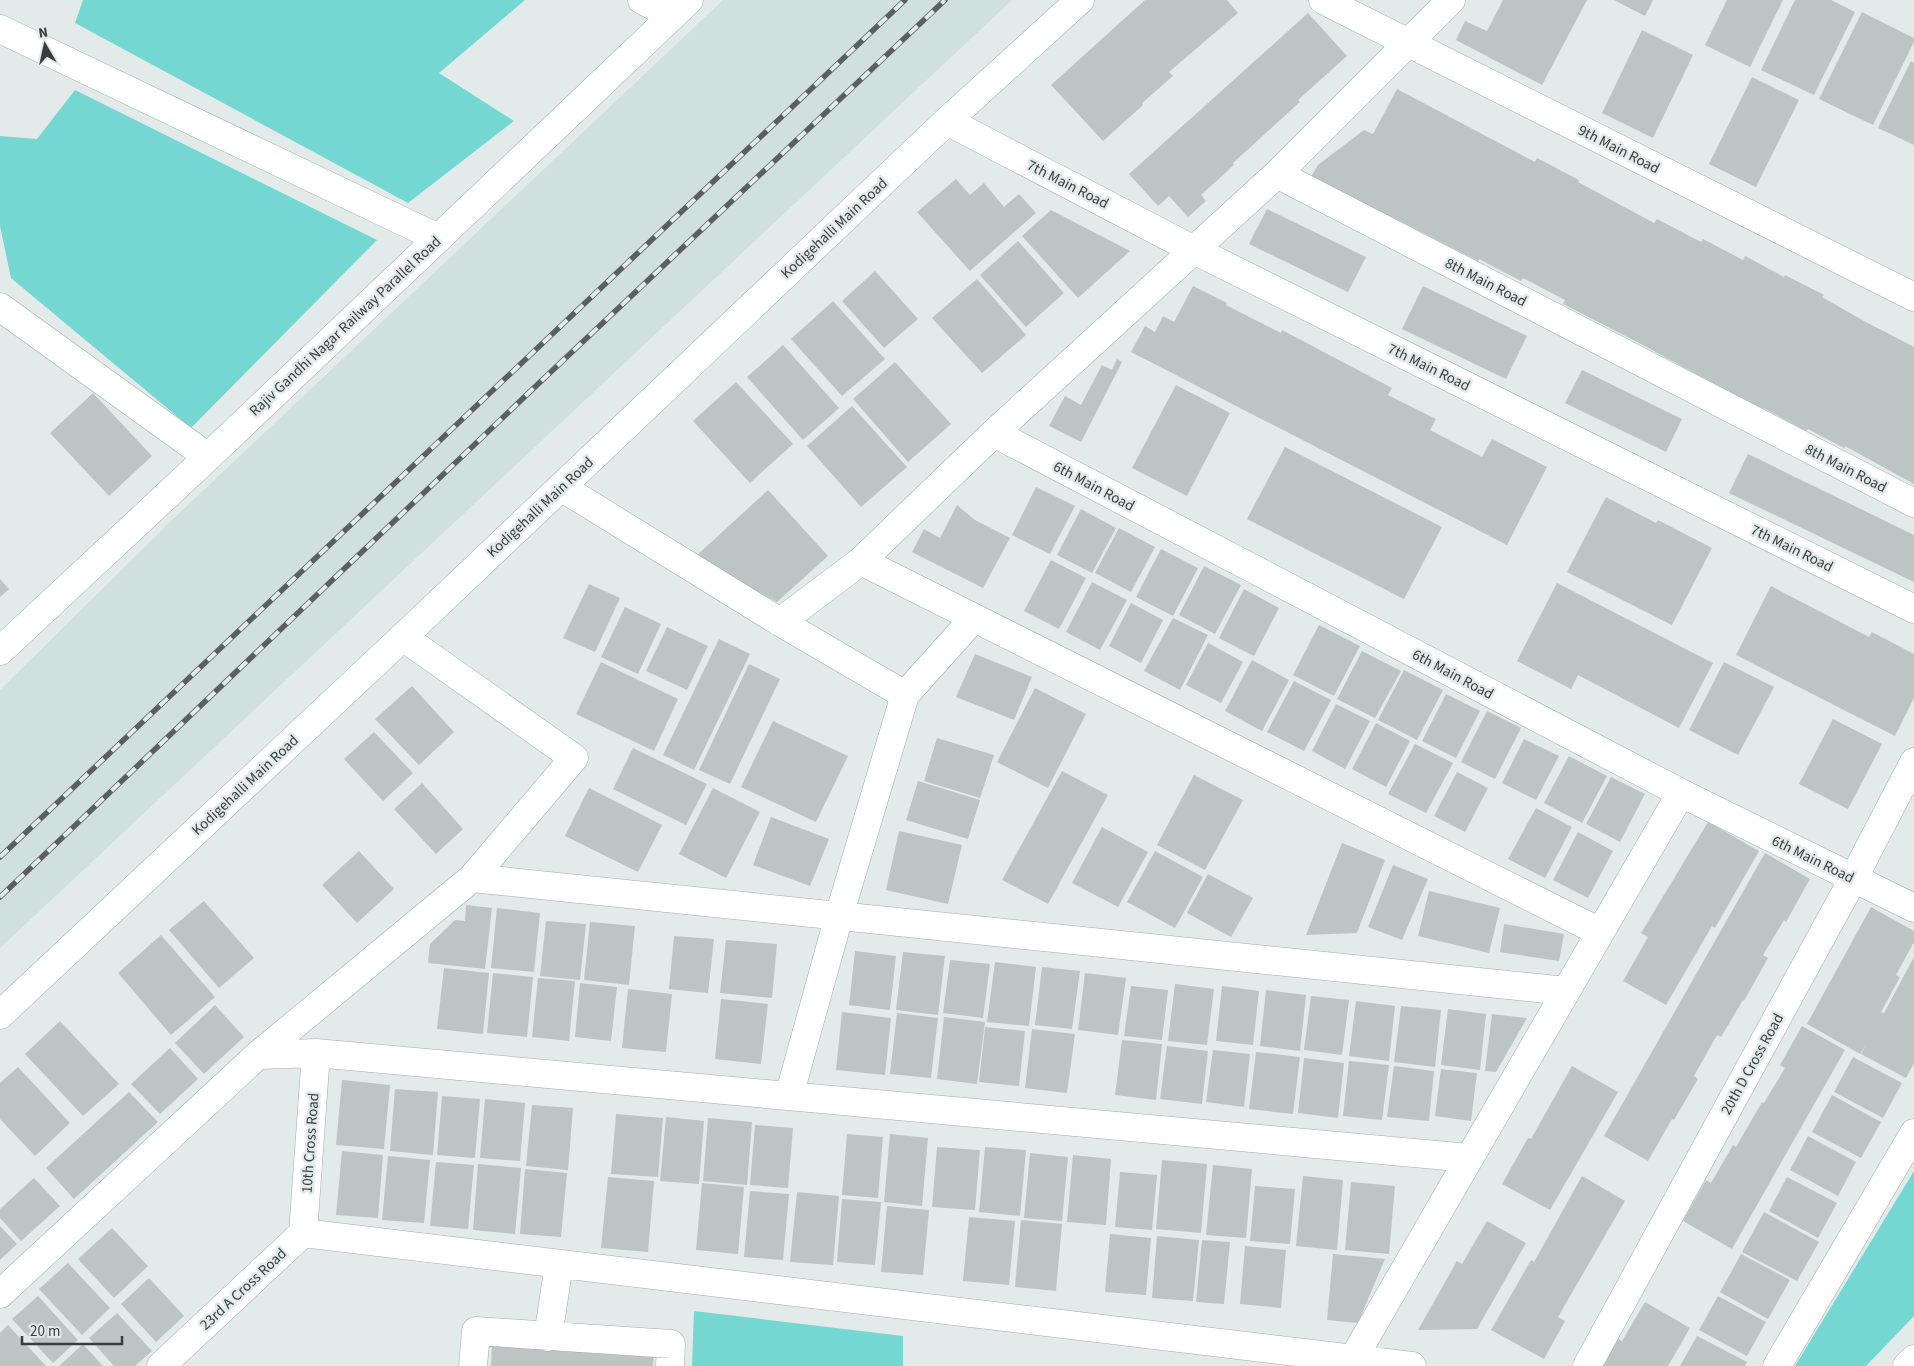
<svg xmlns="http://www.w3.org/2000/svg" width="1914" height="1366" font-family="'Source Sans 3',sans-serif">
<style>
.built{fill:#cfe0df}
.green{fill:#75d7d2}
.building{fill:#bdc5c4}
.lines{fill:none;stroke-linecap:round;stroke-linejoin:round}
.minor-casing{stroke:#a3abaa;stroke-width:29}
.tertiary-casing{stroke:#a3abaa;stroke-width:29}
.minor{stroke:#fff;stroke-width:28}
.tertiary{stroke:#fff;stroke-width:28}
.rail-casing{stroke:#5b5f5f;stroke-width:5.5}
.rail{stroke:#e2eaea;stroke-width:4;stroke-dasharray:11;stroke-linecap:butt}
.labels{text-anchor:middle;stroke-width:5;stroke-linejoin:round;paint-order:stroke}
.street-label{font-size:15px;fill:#3a3d3d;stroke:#e2eaea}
</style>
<rect width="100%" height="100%" fill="#e2eaea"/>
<path class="built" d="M723 0H1012L0 948V690L171 521Z"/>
<path class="green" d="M83 0H525L439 73 514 121 408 203 75 23Z
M75 90 377 240 191 428 11 278 0 226V136L37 139Z
M1914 1171V1316L1866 1366H1795Z
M694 1311 903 1336V1366H692Z"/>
<path class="building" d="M1145 0H1227L1238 13 1169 72 1173 76 1142 103 1143 105 1103 141 1051 85Z
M1503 0H1587L1542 85 1456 40 1465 21 1487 31Z
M1614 0H1653L1645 16Z
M1727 0H1783L1750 67 1705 45Z
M1795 0H1831L1855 12 1814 95 1761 70Z
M1862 12 1914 38V42L1873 125 1819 99Z
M1308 13 1347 56 1298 100 1300 102 1233 163 1234 165 1201 195 1206 201 1188 217 1169 196 1158 206 1129 174Z
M1642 30 1693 55 1653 138 1602 113Z
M1911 61 1914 63V145L1878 128Z
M1752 77 1799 100 1756 187 1709 164Z
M1397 89 1535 162 1537 158 1579 180 1578 182 1654 223 1657 219 1701 242 1703 239 1743 260 1745 256 1784 277 1785 275 1824 295 1822 297 1864 321 1914 347V484L1845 446 1844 448 1808 429 1806 431 1763 408 1762 410 1641 344 1563 304 1565 300 1523 278 1521 281 1479 259 1478 261 1400 221 1398 224 1311 177 1318 165 1364 130 1373 134Z
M956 179 970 195 984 183 1004 207 1019 194 1036 213 970 271 917 212Z
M1267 209 1366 257 1348 292 1249 244Z
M1051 210 1130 251 1078 298 1022 236Z
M1018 241 1064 293 1026 327 980 275Z
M875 271 918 319 884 348 842 301Z
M977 279 1026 335 982 373 932 318Z
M1193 286 1227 303 1226 305 1281 333 1282 330 1392 388 1388 395 1436 419 1430 430 1482 457 1492 439 1547 467 1507 545 1131 352 1145 326 1155 332 1163 316 1174 322Z
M1423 286 1527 336 1506 379 1402 329Z
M833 301 885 359 842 396 791 339Z
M783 345 839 408 803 440 747 377Z
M1117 359 1122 362 1081 442 1049 426 1065 396 1081 405 1102 365 1112 370Z
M895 362 951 424 908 462 853 399Z
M1582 370 1682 419 1666 452 1565 403Z
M736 382 793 444 750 483 693 421Z
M1176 385 1230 413 1187 496 1132 468Z
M93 393 152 456 109 496 50 433Z
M852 406 907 467 861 507 807 446Z
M1285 447 1442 527 1404 599 1247 519Z
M1748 454 1914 535V582L1729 493Z
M1036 487 1075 506 1050 554 1012 535Z
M768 490 828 556 777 602 695 557Z
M1606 497 1656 523 1658 520 1712 548 1672 625 1567 572Z
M957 505 975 520 1010 538 983 588 912 552 924 529 940 538Z
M1081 509 1116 528 1092 573 1057 555Z
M1119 528 1155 547 1131 592 1095 573Z
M1161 549 1198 568 1173 616 1136 597Z
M1051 560 1086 578 1059 629 1024 611Z
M1204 566 1241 585 1215 634 1179 615Z
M0 579 9 589 0 597Z
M1092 582 1127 600 1100 650 1066 632Z
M1557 583 1713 663 1679 728 1578 675 1571 689 1517 661Z
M589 584 620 598 595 652 563 638Z
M1771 586 1869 637 1872 632 1914 654V698L1895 736 1736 655Z
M1244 589 1279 608 1254 656 1219 638Z
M1131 603 1163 620 1141 663 1109 646Z
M625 607 661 624 638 674 601 657Z
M1173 618 1208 635 1180 690 1144 671Z
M1319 625 1360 646 1334 696 1293 675Z
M667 627 708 646 687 690 646 671Z
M719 639 750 654 694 770 663 755Z
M1208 643 1243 662 1221 703 1186 685Z
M1362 651 1401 671 1375 718 1337 699Z
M975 654 1032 677 1014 720 956 697Z
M1252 660 1289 680 1262 731 1225 711Z
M601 662 678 699 654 751 576 714Z
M1724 662 1774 687 1738 755 1689 730Z
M749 664 780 679 730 784 699 770Z
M1404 670 1443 690 1417 740 1378 720Z
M1294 681 1331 700 1304 751 1267 732Z
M412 686 454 732 419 765 375 719Z
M1035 688 1086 714 1048 788 997 762Z
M1446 694 1480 711 1456 758 1422 741Z
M1336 704 1370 721 1345 769 1312 751Z
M1487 711 1521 728 1495 779 1461 762Z
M1833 719 1882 744 1848 809 1799 784Z
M773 721 848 756 816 822 741 787Z
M1376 723 1410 741 1386 787 1352 769Z
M374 732 413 773 383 801 344 759Z
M937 738 994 755 980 798 924 781Z
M1524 739 1559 756 1536 800 1502 783Z
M1415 744 1453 763 1426 813 1388 794Z
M633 748 707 784 686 825 613 789Z
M1569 756 1607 776 1582 823 1544 803Z
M1062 771 1108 795 1048 904 1002 880Z
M1457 772 1488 788 1465 832 1434 816Z
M1194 775 1243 800 1205 870 1157 845Z
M1611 777 1645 794 1620 842 1586 824Z
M918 781 980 800 968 839 906 820Z
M422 783 463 829 436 854 394 809Z
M589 788 662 825 638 872 565 836Z
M713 788 760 812 726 878 679 854Z
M1536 808 1572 827 1545 878 1508 859Z
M771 817 829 839 810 886 753 865Z
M1708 822 1759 851 1715 928 1712 926 1666 1005 1623 981 1648 937 1641 933Z
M1102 827 1148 852 1118 907 1072 883Z
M899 831 962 845 948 904 886 890Z
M1578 832 1613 851 1588 898 1553 880Z
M1342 843 1385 860 1357 933 1306 935Z
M359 851 394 889 357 923 322 885Z
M1155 851 1203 877 1175 928 1127 902Z
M1765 853 1810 879 1786 922 1784 920 1763 955 1768 958 1744 1001 1743 1000 1721 1037 1717 1035 1694 1076 1698 1079 1674 1120 1672 1119 1648 1161 1604 1136Z
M1393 865 1428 879 1402 940 1368 927Z
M1208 874 1253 898 1231 937 1187 913Z
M1429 891 1500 908 1489 953 1418 936Z
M204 901 254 958 219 988 169 930Z
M466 905 492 908 485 969 428 963 430 944 455 920 465 921Z
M1871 907 1914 931V942L1896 975 1900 977 1881 1012 1884 1013 1914 957V1063L1906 1078 1861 1054 1866 1045 1860 1054 1807 1024Z
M497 908 540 913 534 972 491 968Z
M546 921 586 924 580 980 540 976Z
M590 922 635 926 629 985 584 980Z
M1504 924 1564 934 1559 961 1500 952Z
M161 935 215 997 171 1035 118 973Z
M674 936 714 939 708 993 669 989Z
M726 940 777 944 772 998 720 993Z
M855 951 896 956 890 1010 849 1005Z
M903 952 945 956 938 1015 896 1010Z
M950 960 990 964 983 1018 943 1013Z
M995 962 1036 967 1029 1026 987 1022Z
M1042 967 1080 971 1072 1029 1035 1025Z
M444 968 489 973 483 1034 437 1029Z
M493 973 533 977 527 1037 487 1033Z
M1085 973 1126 978 1118 1035 1078 1030Z
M538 978 575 981 569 1041 532 1037Z
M580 983 617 987 611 1041 575 1037Z
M1175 984 1214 989 1207 1045 1168 1041Z
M1131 986 1168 990 1162 1040 1124 1036Z
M1222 986 1259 991 1253 1045 1216 1041Z
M628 989 672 994 666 1052 622 1048Z
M1266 990 1306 995 1300 1051 1260 1046Z
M1311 996 1349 1000 1342 1055 1304 1050Z
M721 999 768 1004 761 1064 715 1059Z
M1356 1001 1395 1006 1389 1061 1349 1056Z
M215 1005 244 1037 204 1074 175 1043Z
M1401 1006 1441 1010 1435 1067 1394 1062Z
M1448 1009 1486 1014 1480 1070 1441 1065Z
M842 1012 891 1018 885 1075 836 1070Z
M897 1013 938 1018 931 1078 890 1074Z
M1492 1014 1527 1018 1496 1072 1485 1071Z
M944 1017 985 1022 977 1084 937 1079Z
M60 1021 119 1084 83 1116 25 1054Z
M1802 1026 1845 1050 1732 1249 1683 1221 1706 1180 1711 1183 1733 1145 1736 1147 1762 1102 1764 1103 1785 1068 1780 1065Z
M985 1027 1025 1031 1019 1086 979 1082Z
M1032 1029 1075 1034 1067 1093 1025 1088Z
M1122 1040 1162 1044 1156 1100 1115 1095Z
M1167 1046 1208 1051 1202 1104 1160 1099Z
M170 1048 198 1079 160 1114 131 1084Z
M1213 1050 1250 1054 1244 1107 1206 1102Z
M1256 1052 1300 1057 1293 1114 1249 1109Z
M1853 1057 1902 1083 1883 1118 1834 1092Z
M1304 1058 1344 1063 1338 1118 1298 1113Z
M1349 1061 1389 1065 1382 1120 1343 1116Z
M1394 1066 1434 1071 1429 1121 1387 1117Z
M1572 1066 1618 1092 1550 1210 1502 1184 1528 1138 1531 1139Z
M18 1067 70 1123 35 1156 0 1119V1083Z
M1441 1069 1477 1073 1471 1121 1435 1116Z
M342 1080 390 1085 384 1149 336 1145Z
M395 1089 438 1092 433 1155 390 1151Z
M129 1092 158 1122 74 1199 46 1168Z
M1832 1095 1881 1122 1861 1158 1812 1132Z
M442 1096 480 1099 475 1158 437 1155Z
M485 1099 525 1103 520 1161 480 1158Z
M532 1105 573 1108 568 1170 526 1166Z
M616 1114 663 1118 658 1177 611 1174Z
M666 1117 704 1121 699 1184 660 1181Z
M708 1118 752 1122 747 1185 703 1181Z
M755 1125 793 1128 788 1188 750 1185Z
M847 1134 883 1137 878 1198 842 1195Z
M890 1134 928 1138 922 1206 884 1202Z
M1808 1136 1856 1162 1838 1196 1790 1170Z
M937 1147 980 1150 975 1210 932 1207Z
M985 1147 1026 1150 1020 1216 979 1212Z
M342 1151 383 1155 378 1218 336 1215Z
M1030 1153 1068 1157 1062 1221 1024 1218Z
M1073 1155 1111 1159 1106 1225 1067 1222Z
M388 1156 430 1160 424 1223 382 1220Z
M1162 1160 1207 1164 1201 1233 1156 1229Z
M436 1162 474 1165 468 1229 430 1226Z
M478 1164 521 1168 515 1234 473 1230Z
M1213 1165 1252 1169 1246 1238 1206 1235Z
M525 1169 567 1173 561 1237 520 1234Z
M1120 1172 1157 1175 1152 1230 1115 1227Z
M1303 1176 1343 1180 1337 1250 1296 1246Z
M1582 1176 1625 1201 1558 1317 1565 1321 1544 1359 1491 1330 1531 1260 1534 1262Z
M608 1177 654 1181 648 1252 601 1248Z
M1787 1177 1837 1203 1818 1238 1769 1211Z
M34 1178 60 1206 21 1241 0 1218V1209Z
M1351 1182 1395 1186 1389 1254 1345 1250Z
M702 1183 744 1187 738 1254 696 1250Z
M1255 1186 1295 1189 1290 1244 1250 1241Z
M750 1191 789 1194 783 1260 744 1257Z
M797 1192 839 1196 833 1265 790 1262Z
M842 1199 881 1202 875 1265 837 1262Z
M887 1206 929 1210 923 1275 881 1272Z
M1764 1212 1819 1242 1797 1281 1742 1252Z
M969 1217 1015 1221 1009 1285 963 1281Z
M1021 1220 1062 1224 1056 1291 1015 1287Z
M1487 1221 1526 1243 1477 1329 1418 1330 1457 1261 1462 1264Z
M0 1226 17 1244 0 1260Z
M112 1228 148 1266 114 1298 78 1259Z
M1110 1234 1151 1238 1146 1295 1105 1292Z
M1157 1236 1199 1240 1193 1301 1152 1298Z
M1202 1240 1230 1242 1224 1304 1196 1302Z
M1245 1246 1286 1250 1281 1308 1240 1304Z
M1333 1254 1385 1259 1358 1323 1327 1320Z
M1741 1254 1790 1280 1768 1319 1720 1292Z
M68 1263 110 1308 82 1335 39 1289Z
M149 1278 184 1316 156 1342 121 1304Z
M38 1296 78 1340 53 1363 12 1319Z
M1718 1296 1766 1322 1747 1356 1699 1330Z
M1645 1302 1690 1328 1668 1366H1601L1617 1338 1622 1341Z
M117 1313 152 1351 135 1366H114L89 1338Z
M8 1325 46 1366H0V1333Z
M1697 1336 1747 1362 1745 1366H1680Z
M83 1344 103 1366H59Z
M492 1344 654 1356 653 1366H491Z"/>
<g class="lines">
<defs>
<path id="minor" d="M642 0 672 16
M1323 0 1914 297
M1451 0 1277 174 1914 503
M0 29 438 238
M947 121 1194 250 1914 609
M0 307 208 457
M994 433 1681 793 1914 908
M561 487 780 622 905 695 839 916 789 1096
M861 561 1600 932
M780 622 861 561 994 433 1277 174
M905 695 974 618
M472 878 1566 991
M258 1055 316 1053 1469 1158
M303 1233 1412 1366
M303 1233 316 1053
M0 1294 258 1055 472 878 574 758 403 637
M548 1337 559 1264
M1353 1359 1681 793
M161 1366 303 1233
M473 1366 476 1331 671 1344 670 1366
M1587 1366 1853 879 1914 762
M1777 1366 1914 1133
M1907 1366 1914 1359"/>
<path id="tertiary" d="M0 651 208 457 689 0
M0 1015 403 637 947 121 1080 0"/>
</defs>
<use href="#minor" class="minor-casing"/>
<use href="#tertiary" class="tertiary-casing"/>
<use href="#minor" class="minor"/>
<use href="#tertiary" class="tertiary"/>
<defs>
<path id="rail" d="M0 857 905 0
M0 897 537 385 945 0"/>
</defs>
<use href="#rail" class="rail-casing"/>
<use href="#rail" class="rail"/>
</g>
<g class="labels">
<g class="street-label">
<text transform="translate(1619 149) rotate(27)" y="5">9th Main Road</text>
<text transform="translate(1068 184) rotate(27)" y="5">7th Main Road</text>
<text transform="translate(834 228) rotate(-43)" y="5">Kodigehalli Main Road</text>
<text transform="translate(1486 282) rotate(27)" y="5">8th Main Road</text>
<text transform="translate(345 326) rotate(-43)" y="5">Rajiv Gandhi Nagar Railway Parallel Road</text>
<text transform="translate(1429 367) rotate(26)" y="5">7th Main Road</text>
<text transform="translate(1846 468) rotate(27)" y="5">8th Main Road</text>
<text transform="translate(1094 486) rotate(28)" y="5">6th Main Road</text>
<text transform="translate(540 507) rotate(-43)" y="5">Kodigehalli Main Road</text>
<text transform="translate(1792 548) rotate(26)" y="5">7th Main Road</text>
<text transform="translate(1453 674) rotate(28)" y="5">6th Main Road</text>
<text transform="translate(245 785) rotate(-43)" y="5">Kodigehalli Main Road</text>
<text transform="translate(1813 859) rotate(26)" y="5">6th Main Road</text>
<text transform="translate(1752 1064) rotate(-61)" y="5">20th D Cross Road</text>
<text transform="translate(310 1143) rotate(-86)" y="5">10th Cross Road</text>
<text transform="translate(243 1289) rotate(-43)" y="5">23rd A Cross Road</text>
</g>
</g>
<g transform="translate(45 45) rotate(351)" stroke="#e2eaea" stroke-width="4" paint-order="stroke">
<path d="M0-4L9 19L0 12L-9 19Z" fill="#3a3d3d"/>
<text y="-8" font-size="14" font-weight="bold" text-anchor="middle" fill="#3a3d3d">N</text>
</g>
<path d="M22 1336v8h100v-8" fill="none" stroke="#3a3d3d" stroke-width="2.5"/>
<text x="30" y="1336" font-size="15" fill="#3a3d3d" stroke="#e2eaea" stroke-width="4" paint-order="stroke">20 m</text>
</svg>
